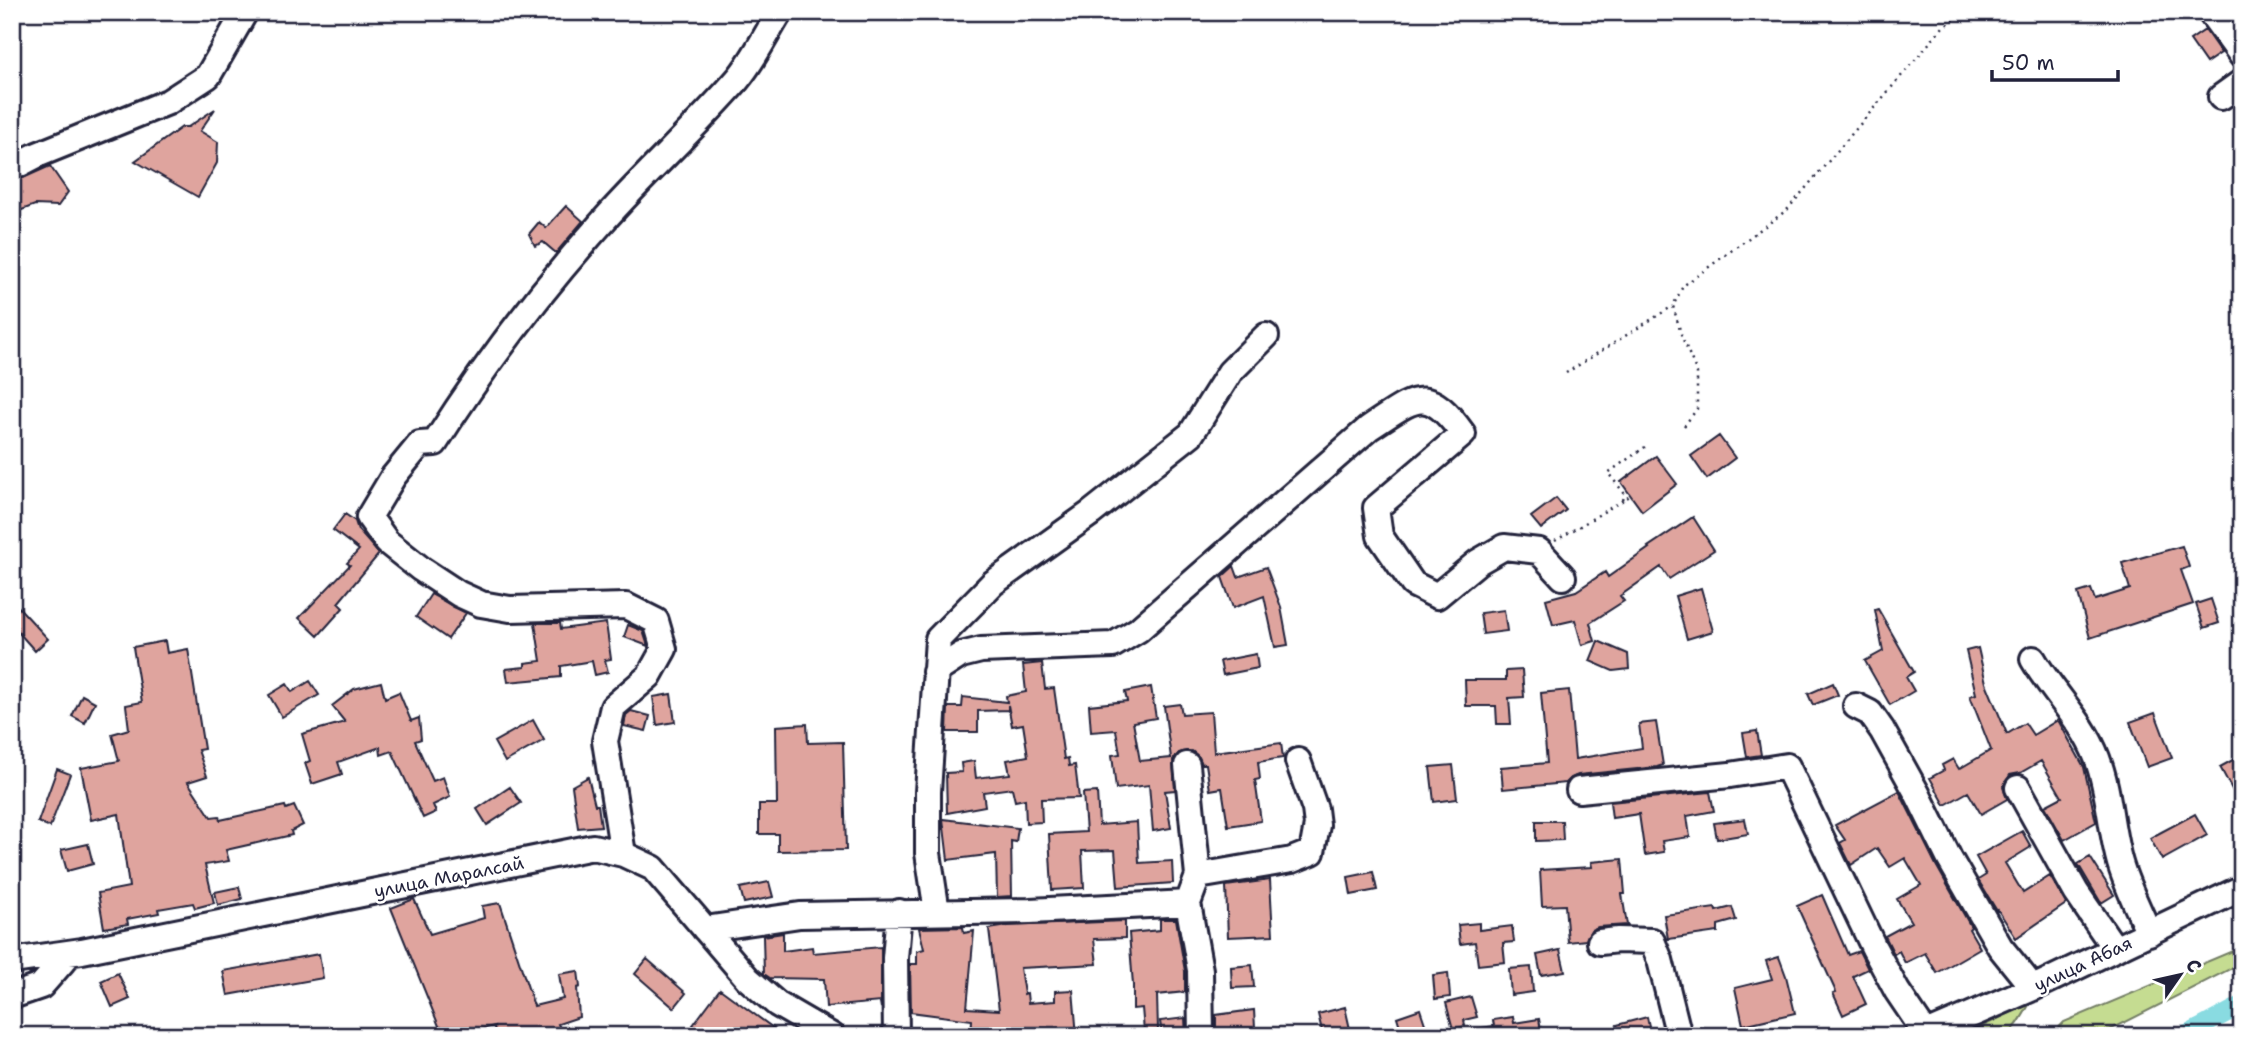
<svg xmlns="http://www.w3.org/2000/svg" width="2254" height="1048" font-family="'Shantell Sans',sans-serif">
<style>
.green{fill:#c5dc91;stroke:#747f66;stroke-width:2}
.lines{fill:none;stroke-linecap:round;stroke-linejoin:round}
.canal{stroke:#89dbe1;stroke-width:18}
.building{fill:#dfa49e;stroke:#22223b;stroke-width:2}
.minor-casing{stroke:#22223b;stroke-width:30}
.path{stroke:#22223b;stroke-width:2.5;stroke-dasharray:2 5;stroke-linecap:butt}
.minor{stroke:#fff;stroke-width:24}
.labels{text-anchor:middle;stroke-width:5;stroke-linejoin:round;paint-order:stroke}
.street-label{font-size:18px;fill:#22223b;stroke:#fff}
</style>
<rect width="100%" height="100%" fill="#fff"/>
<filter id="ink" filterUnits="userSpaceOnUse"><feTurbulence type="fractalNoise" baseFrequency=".0143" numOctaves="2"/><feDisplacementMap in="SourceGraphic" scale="14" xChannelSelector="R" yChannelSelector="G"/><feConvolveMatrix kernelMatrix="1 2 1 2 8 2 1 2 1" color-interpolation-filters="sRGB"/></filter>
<g filter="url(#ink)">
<path class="green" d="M2242 947V963L2098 1036H2051L2064 1022Z
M2030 1003C2008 1044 2007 1036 1963 1036Z"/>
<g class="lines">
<path class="canal" d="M2184 1036 2242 1005"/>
</g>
<path class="building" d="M2205 30 2221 53 2206 63 2190 40Z
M215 109 200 131 218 142 217 163 198 197 135 161 182 127H188Z
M50 166 68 192 58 206 35 205 19 211 12 201V183Z
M566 206 583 221 556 253 543 242 535 246 529 234 539 222 546 228Z
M1719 436 1735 458 1707 479 1691 456Z
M1656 456 1677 484 1642 511 1621 482Z
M1556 498 1566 510 1541 529 1531 517Z
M345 514 355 521 358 530 379 554 338 603 343 608 318 636 299 618 350 565 347 563 359 550 333 530Z
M1693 517 1714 550 1669 579 1661 567 1620 596 1624 601 1590 623 1595 641 1582 645 1575 620 1553 625 1546 599 1576 591 1605 572 1608 577 1649 548 1648 547Z
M2182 546 2189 567 2181 570 2193 604 2090 638 2078 593 2091 589 2095 600 2130 589 2122 563Z
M1234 566 1238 577 1266 567 1281 607 1288 645 1275 647 1264 596 1233 608 1222 577Z
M1701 588 1713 631 1687 639 1675 596Z
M431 594 466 613 448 639 416 617Z
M2211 599 2219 623 2204 628 2196 604Z
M12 600 48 639 35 651 12 625Z
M1878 609 1914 672 1906 677 1914 691 1890 705 1865 661 1883 651 1875 610Z
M1504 610 1507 631 1483 634 1480 613Z
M535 623H560L561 629 606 623 611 659 605 660 608 672 595 675 592 661 561 666V677L508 682 506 669 525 667V663L541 661Z
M628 625 643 631 648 646 624 637Z
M165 641 167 653 188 649 204 749 198 750 207 776 188 782 211 817 219 816 220 820 285 806 286 809 294 806 303 825 291 831 292 835 226 850 229 861 205 865 214 903 195 908 193 903 158 909 159 913 127 919 128 924 104 928 98 893 129 887 119 814 91 820 81 768 119 761 112 734 129 729 126 705 142 702 133 647Z
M1598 641 1628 654 1629 669 1613 671 1590 661Z
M1978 648 1986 683 2007 734 2025 723 2033 735 2058 720 2084 767 2096 822 2064 840 2045 806 2062 797 2041 761 2020 773 2010 775 2003 787 2007 799 1981 814 1968 792 1945 805 1930 778 1944 770 1942 765 1953 759 1959 769 1991 750 1970 696 1976 694 1966 651Z
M1256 654 1258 668 1223 675 1220 661Z
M1042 663 1045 689 1054 688 1064 759 1068 758 1069 766 1075 765 1079 798 1041 799 1042 822 1026 823 1025 799 1015 801 1012 788 983 792 985 806 947 813 946 773 962 772 961 763 974 761 976 778 1010 774 1007 760 1028 756 1023 724 1012 726 1008 705V710L978 711V732H947L948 707H962L963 697 1007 702 1006 696 1026 692 1023 665Z
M1522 670 1524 697 1509 698 1511 724H1497L1496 706H1466L1465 680H1506V671Z
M310 681 319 695 282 717 269 695 287 684 292 692Z
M381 682 385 698 399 692 411 721 419 718 421 739 415 741 433 781 443 777 450 797 433 805 436 812 423 818 392 751 381 755 380 747 338 762 342 774 312 784 305 763 310 761 302 734 345 722 332 706 354 689Z
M1833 683 1838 695 1813 705 1808 694Z
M1151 687 1156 718 1133 722 1140 761 1171 758 1164 706 1180 704 1182 714 1211 712 1214 752 1281 743 1283 758 1258 762 1260 779 1255 780 1261 821 1228 826 1222 788 1210 790 1206 764H1202L1199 757 1192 751 1179 753 1173 760 1175 790 1165 791 1171 828 1153 831 1149 785 1116 789 1112 755 1120 754 1116 730 1091 732 1089 705 1127 701 1125 692Z
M1569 690 1575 759 1642 748 1639 724 1656 722 1663 765 1657 767 1578 775 1571 778 1566 783 1503 789 1501 767 1547 763 1541 693Z
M671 694 675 722 657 725 653 697Z
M82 695 95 702 85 723 72 716Z
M631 711 650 716 646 731 624 726 626 715Z
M2155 713 2172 758 2147 767 2130 722Z
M533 720 544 740 505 762 494 742Z
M807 724 808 743 843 742 846 850 778 851V834H759V804H777L776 726Z
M1757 731 1761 755 1747 757 1743 733Z
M2242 755V808L2220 767Z
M1453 765 1457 799 1434 802 1430 767Z
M57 769 70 774 50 827 38 822Z
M588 777 595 805H598L601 826 578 828 572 786Z
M510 787 521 803 487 825 477 809Z
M1899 791 1936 865 1971 927 1969 929 1980 948 1937 973 1925 953 1905 963 1899 951 1894 954 1885 936 1911 922 1897 899 1921 885 1905 858 1890 867 1877 848 1851 865 1840 843 1845 840 1835 825Z
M1097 792 1099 825 1137 822 1139 863 1172 861 1173 883 1118 887 1115 850 1082 851 1084 888 1052 890 1049 834 1086 832 1083 793Z
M1710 792 1714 811 1687 816 1690 837 1662 841 1664 852 1645 855 1639 814 1612 818 1610 802Z
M2195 814 2207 835 2162 860 2150 838Z
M943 819 1018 828 1016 842 1011 841 1012 896 997 897 996 854 948 860Z
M1745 819 1748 834 1717 839 1714 823Z
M1536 821H1562L1563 840 1536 841Z
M2022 831 2031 847 2005 863 2023 893 2050 876 2066 904 2016 938 1998 910 1997 911 1978 880 1986 875 1976 857Z
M88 844 93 864 67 871 61 850Z
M2090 857 2114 895 2101 903 2078 864Z
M1622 859 1625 894H1622L1627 925 1598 927 1591 930 1586 940 1568 942 1565 905 1542 906 1540 870 1592 867 1591 862Z
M1373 872 1377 890 1351 895 1348 877Z
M1270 880 1273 935 1228 937 1226 886Z
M769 882 773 897 744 903 740 888Z
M239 887 242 899 218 905 215 892Z
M1822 895 1848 955 1859 951 1868 969 1853 976 1866 1004 1843 1015 1833 993 1836 992 1797 906Z
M414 899 430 934 484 918 482 906 500 903 534 1006 563 999 559 974 578 971 580 987 577 988 579 1017 558 1024 564 1036H495L494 1026 454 1036H443L391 908Z
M1732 907 1736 920 1718 925V932L1668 939 1664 915 1715 908 1716 911Z
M1160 919H1176L1185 971V992L1157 995 1158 1030 1144 1031 1142 1008 1133 1009V985L1129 933 1160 930Z
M1125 921V938L1094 939 1097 964 1020 968 1024 994 1027 993 1028 1003 1055 1001V991L1073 990 1077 1036H971L972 1020 911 1012 910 964H917V951L924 949 919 928 963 927 964 933 974 931 967 1008 999 1010 989 929 1008 926Z
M1479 923V930L1512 926 1514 942 1503 943 1505 962 1478 965 1475 942 1460 944 1458 925Z
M783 933V951L812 947 813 953 881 947V1008L880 1002 826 1007 824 979 770 978 764 974 763 936Z
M1560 950 1565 971 1541 975 1537 955Z
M319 954 323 978 228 995 223 971Z
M1779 957 1786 976 1795 1013 1743 1025 1735 988 1772 979 1766 961Z
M647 959 686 993 674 1008 635 974Z
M1252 965 1254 987 1232 988 1231 967Z
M1531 967 1533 992 1511 995 1509 969Z
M118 973 130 999 112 1007 101 981Z
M1448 973 1450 997 1435 999 1433 975Z
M720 989 784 1036H707L693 1025Z
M1471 997 1477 1017 1464 1020 1465 1026 1453 1029 1446 1003Z
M1345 1007 1350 1029 1323 1035 1318 1014Z
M1420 1009 1427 1030 1403 1036 1397 1017Z
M1254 1010 1255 1028 1216 1030V1015Z
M1513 1017 1514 1023 1539 1019 1542 1036H1482L1481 1028 1494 1026 1493 1020Z
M1647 1017 1651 1036H1619L1617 1025Z
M1185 1018 1186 1036H1162L1160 1021Z"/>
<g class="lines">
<defs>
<path id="minor" d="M2210 12 2242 56
M2221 97 2242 82
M12 168 37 155 168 102 208 76 245 12
M2033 659C2052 692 2083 721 2097 758 2110 792 2110 829 2120 863 2127 887 2139 910 2149 933
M935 672 961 655 981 650 1113 645 1138 630 1369 428C1414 399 1426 382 1463 434L1376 508 1380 536 1413 584 1437 596 1478 562 1504 547 1539 551 1563 577
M1856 706 1870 713 1882 730 1917 793 1949 858 2000 947 2033 988
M2018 788 2076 892 2115 949
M1579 790 1730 775 1787 766 1874 948 1897 991 1926 1034
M623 854 605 741 613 707 649 676 664 649 656 621 626 606 510 609 481 604 459 594 421 569 387 542 369 517 393 477 420 444 435 443C485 364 542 289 605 219 648 171 695 128 737 80 754 60 766 34 780 12
M1198 876 1292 860 1312 852 1317 825 1315 809 1298 761
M1188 903 1200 970 1201 1036
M937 912 928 853V792L938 639 993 583 1091 513 1191 434 1230 372 1266 336
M705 929 800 915 1030 911 1188 903 1198 876 1187 765
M1600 942 1618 940 1652 941 1660 960 1679 1036
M12 961 82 951 593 847 623 854 653 868 748 979 777 1004 832 1036
M12 996 41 986 70 953
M896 1036 895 958 899 912
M1922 1036 2033 988 2242 888"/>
</defs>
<use href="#minor" class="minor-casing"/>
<path class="path" d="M1566 373 1673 306
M1684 426 1697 409V373L1682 337 1673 306 1683 286 1787 210 1943 27 1965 12
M1623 500 1625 494 1608 473 1645 447
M1555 541 1630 496"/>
<use href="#minor" class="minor"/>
</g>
</g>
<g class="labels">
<g class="street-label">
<text transform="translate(449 877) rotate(-11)" y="6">улица Маралсай</text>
<text transform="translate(2083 964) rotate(-25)" y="6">улица Абая</text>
</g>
</g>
<rect width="2254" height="1048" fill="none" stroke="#fff" stroke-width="42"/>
<rect x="21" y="21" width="2212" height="1006" fill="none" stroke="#22223b" stroke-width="2.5" filter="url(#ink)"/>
<g transform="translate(2180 975) rotate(56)" stroke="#ffffff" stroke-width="5" paint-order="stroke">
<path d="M0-5L12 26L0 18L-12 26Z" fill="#22223b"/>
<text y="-10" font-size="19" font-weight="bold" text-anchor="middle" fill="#22223b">С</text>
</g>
<path d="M1992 70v10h126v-10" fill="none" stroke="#22223b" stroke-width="3.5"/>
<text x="2002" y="70" font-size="21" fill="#22223b" stroke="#ffffff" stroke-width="5" paint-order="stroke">50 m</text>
</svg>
